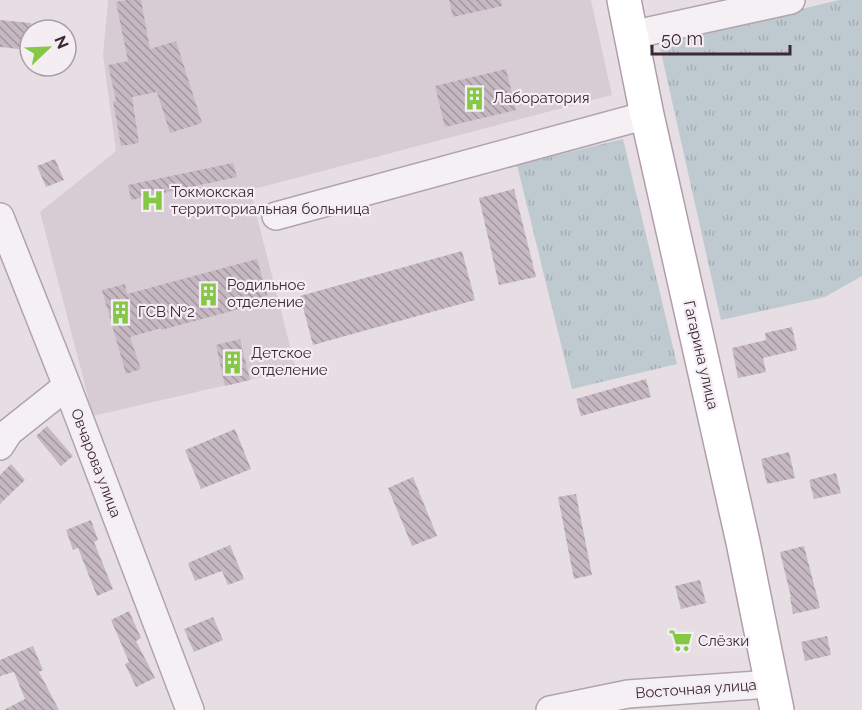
<svg xmlns="http://www.w3.org/2000/svg" width="862" height="710" font-family="Raleway,sans-serif">
<style>
.built{fill:#d8ccd4}
.grass{fill:url(#grass-tufts)}
.building{fill:url(#building-back-hatch)}
.lines{fill:none;stroke-linecap:round;stroke-linejoin:round}
.minor-casing{stroke:#b1a4ac;stroke-width:30}
.major-casing{stroke:#b29dac;stroke-width:36}
.minor{stroke:#f5f0f3;stroke-width:27}
.major{stroke:#fff;stroke-width:33}
.labels{text-anchor:middle;stroke-width:4.5;stroke-linejoin:round;paint-order:stroke}
.poi-label{font-size:15px;fill:#3d2836;stroke:#f4edf2;text-anchor:start}
.street-label{font-size:15px;fill:#3d2836;stroke:#f4edf2}
</style>
<defs>
<pattern id="grass-tufts" width="24" height="20" patternUnits="userSpaceOnUse" patternTransform="scale(1.5)"><rect width="24" height="20" fill="#bfc9d0"/><path d="M3 7l-1-3M5 7V3M7 7l1-3M15 17l-1-3M17 17v-4M19 17l1-3" fill="none" stroke="#a5adb3"/></pattern>
<pattern id="building-back-hatch" width="6" height="6" patternUnits="userSpaceOnUse" patternTransform="scale(1.5)"><rect width="6" height="6" fill="#c6b8c2"/><path d="M-1 5l2 2M0 0l6 6M5-1l2 2" fill="none" stroke="#a2969e"/></pattern>
</defs>
<rect width="100%" height="100%" fill="#e7dee4"/>
<path class="built" d="M108 0H591L612 95 250 190 296 369 93 416 40 212 116 151 103 55Z"/>
<path class="grass" d="M839 0H862V276L825 297 721 320 659 43Z
M623 139 677 364 572 389 517 165Z"/>
<path class="building" d="M127 0H141L150 49 176 41 202 123 170 133 157 92 132 97 139 143 121 146 113 101H116L108 65 128 61 116 2Z
M449 0H501L502 6 453 17Z
M0 20 31 23 28 50 0 47Z
M506 69 516 110 445 127 435 86Z
M55 159 64 180 46 187 37 166Z
M233 163 237 177 131 200 128 185Z
M514 189 536 277 499 285 479 198Z
M462 251 475 300 313 345 300 296Z
M257 259 269 301 161 330V328L130 337 141 369 126 374 102 290 125 284 127 294Z
M792 327 797 350 763 358 766 372 738 378 732 348 766 340 765 333Z
M240 339 250 380 225 386 216 345Z
M646 379 651 397 581 416 576 399Z
M47 426 73 456 61 466 36 436Z
M235 429 251 469 201 489 185 450Z
M789 452 795 478 767 484 761 459Z
M11 464 25 480 0 504V475Z
M836 473 841 493 814 499 809 480Z
M413 477 437 536 412 546 388 488Z
M576 494 592 575 574 579 558 497Z
M91 520 98 540 94 542 113 589 97 596 78 548 73 550 66 530Z
M230 545 244 579 228 585 222 571 195 581 188 563Z
M804 546 820 608 793 614 790 597H791L780 552Z
M700 580 706 603 681 609 675 586Z
M129 611 141 638 136 641 155 678 136 687 125 664 129 662 111 620Z
M213 617 223 640 194 652 184 629Z
M827 636 831 655 805 661 801 642Z
M33 646 43 670 39 672 59 710H4L25 699 14 672 0 676V660Z"/>
<g class="lines">
<defs>
<path id="minor" d="M631 35 791 0
M276 216 647 115
M0 217 67 386 190 710
M0 446 9 432 67 386
M550 710 628 694 771 684"/>
<path id="major" d="M624 0 647 115 743 542 777 710"/>
</defs>
<use href="#minor" class="minor-casing"/>
<use href="#major" class="major-casing"/>
<use href="#minor" class="minor"/>
<use href="#major" class="major"/>
</g>
<defs>
<symbol id="building-bare" viewBox="-9 -9 18 18"><path d="M-4-6H4V6H1V3H-1V6H-4ZM-2.5-4.3h1.7v1.8h-1.7ZM.8-4.3h1.7v1.8H.8ZM-2.5-1h1.7V.8h-1.7ZM.8-1h1.7V.8H.8Z" fill="#84c846" stroke="#f4edf2" stroke-width="2.5" paint-order="stroke"/></symbol>
<symbol id="hospital-bare" viewBox="-9 -9 18 18"><path d="M-5-5h3v3.5h4V-5h3V5h-3V1.5h-4V5h-3Z" fill="#84c846" stroke="#f4edf2" stroke-width="2.5" paint-order="stroke"/></symbol>
<symbol id="supermarket-bare" viewBox="-9 -9 18 18"><path d="M-6-5.5h2.5l.6 2H6L4.5 2H-2.5L-4.4-4H-6ZM-1.5 3.2a1.3 1.3 0 1 0 .1 0ZM3 3.2a1.3 1.3 0 1 0 .1 0Z" fill="#84c846" stroke="#f4edf2" stroke-width="2.5" paint-order="stroke"/></symbol>
</defs>
<g fill-rule="evenodd">
<use href="#building-bare" x="458" y="82" width="33" height="33"/>
<use href="#hospital-bare" x="136" y="184" width="33" height="33"/>
<use href="#building-bare" x="192" y="278" width="33" height="33"/>
<use href="#building-bare" x="104" y="296" width="33" height="33"/>
<use href="#building-bare" x="216" y="346" width="33" height="33"/>
<use href="#supermarket-bare" x="664" y="624" width="33" height="33"/>
</g>
<g class="labels">
<g class="poi-label">
<text x="493" y="103">Лаборатория</text>
<text x="171" y="197">Токмокская<tspan x="171" dy="17">территориальная больница</tspan></text>
<text x="227" y="290">Родильное<tspan x="227" dy="17">отделение</tspan></text>
<text x="138" y="317">ГСВ №2</text>
<text x="251" y="358">Детское<tspan x="251" dy="17">отделение</tspan></text>
<text x="698" y="646">Слёзки</text>
</g>
<g class="street-label">
<text transform="translate(701 355) rotate(77)" y="5">Гагарина улица</text>
<text transform="translate(96 463) rotate(69)" y="5">Овчарова улица</text>
<text transform="translate(696 689) rotate(-4)" y="5">Восточная улица</text>
</g>
</g>
<g transform="translate(48 48) rotate(67)"><circle r="28" fill="#f4edf2" stroke="#ab9ea7" stroke-width="1.5"/>
<path d="M0-4.5L10 22L0 15L-10 22Z" fill="#84c846"/>
<text y="-9" font-size="16" font-weight="bold" text-anchor="middle" fill="#3d2836">N</text>
</g>
<path d="M652 45v9h138v-9" fill="none" stroke="#3d2836" stroke-width="3"/>
<text x="661" y="45" font-size="18" fill="#3d2836" stroke="#f4edf2" stroke-width="4.5" paint-order="stroke">50 m</text>
</svg>
